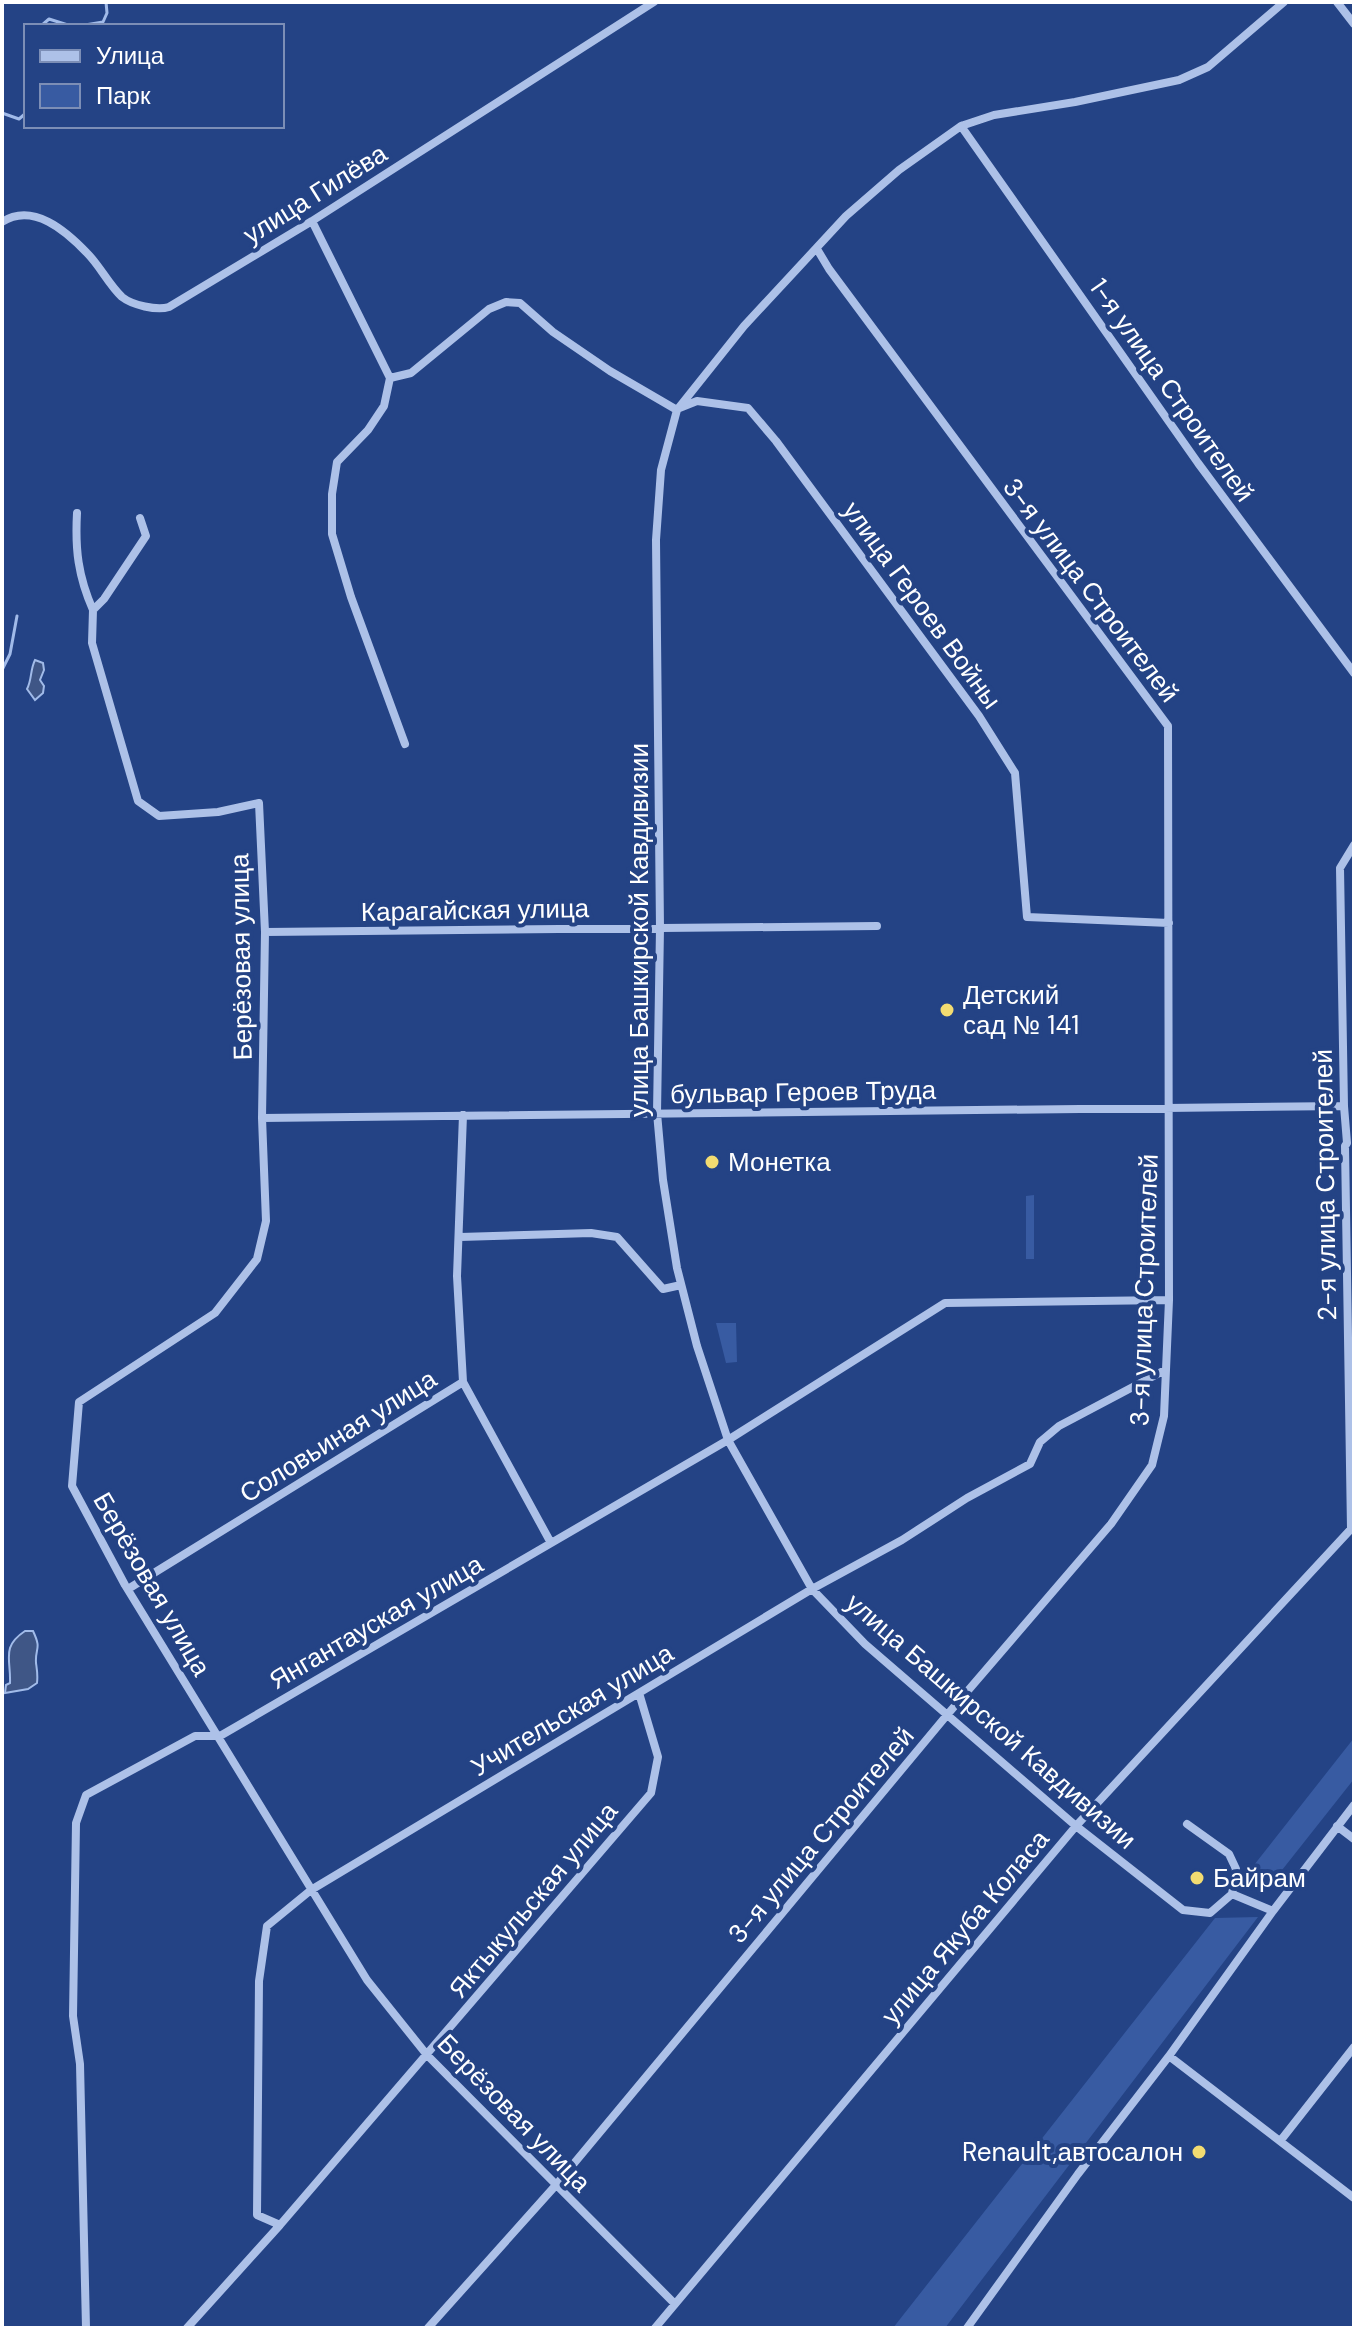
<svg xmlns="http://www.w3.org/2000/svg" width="1356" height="2330" font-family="'DM Sans',sans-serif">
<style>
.green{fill:#385ba2}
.water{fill:#3f5686;stroke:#a1bbe9;stroke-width:2}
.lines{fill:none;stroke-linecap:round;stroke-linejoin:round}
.stream{stroke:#a1bbe9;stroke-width:3}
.minor{stroke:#adc1e8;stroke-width:8}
.poi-dot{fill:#f3dc71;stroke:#244385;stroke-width:3}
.labels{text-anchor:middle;stroke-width:8;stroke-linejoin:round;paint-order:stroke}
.street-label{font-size:26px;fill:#fff;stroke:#244385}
.poi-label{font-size:26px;fill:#fff;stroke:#244385;text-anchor:start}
</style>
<rect width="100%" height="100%" fill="#244385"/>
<path class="green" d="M1034 1195V1259H1026V1196Z
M716 1323H736L737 1362 726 1363Z
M1354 1738V1779L1263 1894 1243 1879Z
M1258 1917 945 2328H893L1215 1918Z"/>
<path class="water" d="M35 660 43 663 44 670 40 680 44 686 43 693 35 700 27 689C32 680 30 670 35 660Z
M25 1631H33C42 1650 35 1647 36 1663 37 1670 38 1675 37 1683L28 1689 5 1693 6 1685 10 1683C11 1659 1 1647 25 1631Z"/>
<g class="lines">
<path class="stream" d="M41 26 49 19 71 26
M79 26 103 22 107 13 106 2
M2 113 19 119 26 113
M2 670 10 654 17 616
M2 817V818"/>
<path class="minor" d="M1337 2 1354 24
M961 126 1198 463 1354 673
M312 221 390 378 384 406 368 430 337 462 332 494V534L351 597 405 744
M2 222C33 202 66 231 87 253 100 266 109 285 122 297 132 305 157 311 169 307L312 221 654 2
M390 378 411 373 489 309 506 302 520 303 553 332 610 371 677 410
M677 409 697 401 748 408 776 441 979 716 1015 773 1027 917 1169 923
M77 513C75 549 78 576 93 610
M140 518 146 536 104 599 93 610 92 643 138 801 159 816 218 812 259 803 265 932 262 1118 266 1221 257 1259 215 1313 79 1402 72 1486 125 1585 367 1980 427 2055 675 2304
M265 932 877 926
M262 1118 1344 1106
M460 1237 591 1233 617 1237 663 1289 681 1285
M463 1382 551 1543
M128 1589 463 1382 457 1276 463 1115
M1187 1824 1229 1854 1236 1869 1232 1894
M1337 1826 1354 1839
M1273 1911 1232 1894 1210 1913 1183 1910 1076 1826 865 1644 812 1589 728 1440 697 1346 677 1268 663 1180 657 1113 660 928 656 540 661 470 677 410 744 326 796 270 846 216 899 170 961 126 994 115 1075 102 1179 80 1208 67 1284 2
M1169 2056 1354 2198
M1281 2140 1354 2047
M280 2225 257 2215 259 1981 267 1926 311 1890 812 1589 902 1540 967 1498 1030 1464 1040 1442 1059 1426 1165 1370
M86 2328 80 2064 73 2016 76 1823 86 1795 195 1736H220L728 1440 945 1303 1169 1300
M187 2328 280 2225 651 1793 658 1757 639 1693
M428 2328 556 2185 947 1715 1111 1524 1152 1465 1164 1416 1169 1300 1168 726 829 269 817 249
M655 2328 1076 1826 1351 1529 1345 1146 1347 1143 1344 1106 1340 868 1354 845
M967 2328 1078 2174 1169 2056 1273 1911 1354 1805"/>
</g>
<g class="poi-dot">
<circle cx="947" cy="1010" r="8"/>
<circle cx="712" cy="1162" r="8"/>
<circle cx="1197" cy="1878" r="8"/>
<circle cx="1199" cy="2152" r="8"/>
</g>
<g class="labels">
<g class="street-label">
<text transform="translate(315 194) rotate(-32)" y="9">улица Гилёва</text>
<text transform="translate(1172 390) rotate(55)" y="9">1-я улица Строителей</text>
<text transform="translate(1091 590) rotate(53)" y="9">3-я улица Строителей</text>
<text transform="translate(922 605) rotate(54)" y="9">улица Героев Войны</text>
<text transform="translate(475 910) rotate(-1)" y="9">Карагайская улица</text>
<text transform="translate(639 930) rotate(-90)" y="9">улица Башкирской Кавдивизии</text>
<text transform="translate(241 957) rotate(-91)" y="9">Берёзовая улица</text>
<text transform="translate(803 1092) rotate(-1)" y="9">бульвар Героев Труда</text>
<text transform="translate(1325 1185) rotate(-91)" y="9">2-я улица Строителей</text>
<text transform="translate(1144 1290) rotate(-88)" y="9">3-я улица Строителей</text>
<text transform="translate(338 1436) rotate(-32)" y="9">Соловьиная улица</text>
<text transform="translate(152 1584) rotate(60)" y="9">Берёзовая улица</text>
<text transform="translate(376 1622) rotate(-30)" y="9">Янгантауская улица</text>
<text transform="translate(572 1710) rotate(-31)" y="9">Учительская улица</text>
<text transform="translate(991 1721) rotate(41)" y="9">улица Башкирской Кавдивизии</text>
<text transform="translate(821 1835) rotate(-50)" y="9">3-я улица Строителей</text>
<text transform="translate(533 1900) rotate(-50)" y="9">Яктыкульская улица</text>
<text transform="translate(965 1927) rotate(-50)" y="9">улица Якуба Коласа</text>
<text transform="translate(514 2113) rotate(46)" y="9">Берёзовая улица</text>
</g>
<g class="poi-label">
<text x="963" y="1004">Детский<tspan x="963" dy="30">сад № 141</tspan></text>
<text x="728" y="1171">Монетка</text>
<text x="1213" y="1887">Байрам</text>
<text x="1183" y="2161" text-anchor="end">Renault,автосалон</text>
</g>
</g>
<rect width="1356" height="2330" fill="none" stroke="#ffffff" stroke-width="8"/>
<rect x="24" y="24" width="260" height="104" fill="#244385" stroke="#7c8eb6" stroke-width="2"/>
<rect x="40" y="50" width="40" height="12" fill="#adc1e8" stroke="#7c8eb6" stroke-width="2"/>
<text x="96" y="64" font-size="24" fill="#ffffff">Улица</text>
<rect x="40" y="84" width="40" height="24" fill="#385ba2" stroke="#7c8eb6" stroke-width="2"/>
<text x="96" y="104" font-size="24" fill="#ffffff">Парк</text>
</svg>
